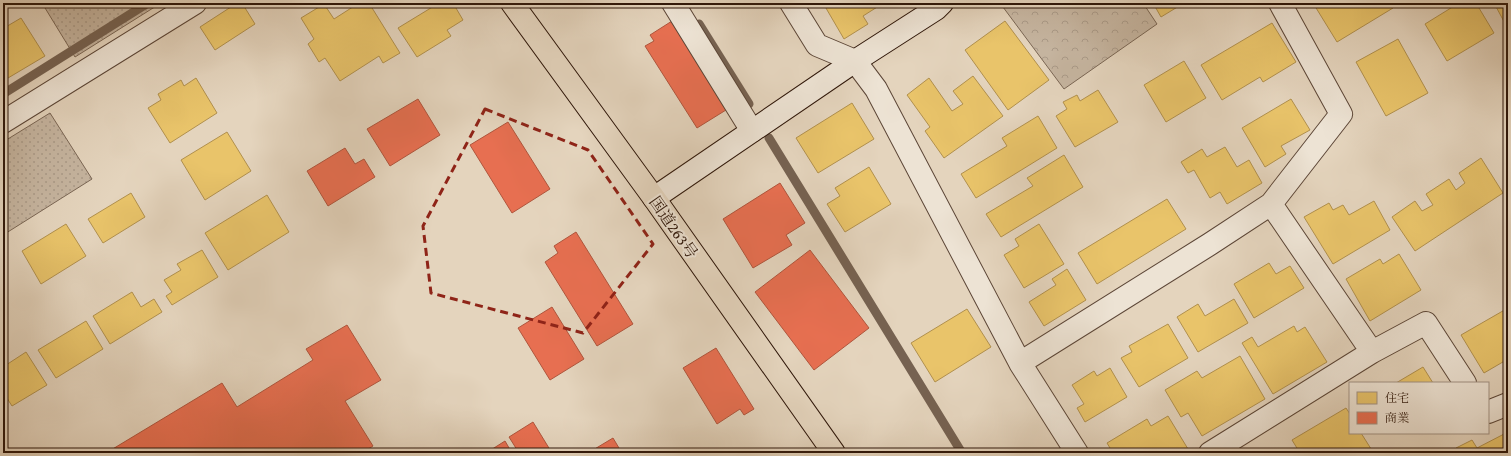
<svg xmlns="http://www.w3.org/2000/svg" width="1511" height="456" font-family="'Gentium Book Plus','Noto Serif JP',serif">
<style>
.park{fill:url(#park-crowns);stroke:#7a6654}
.garden{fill:url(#garden-dots);stroke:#7a6654}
.homes{fill:#e9c46a;stroke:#b1904d}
.shops{fill:#e76f51;stroke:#b0553c}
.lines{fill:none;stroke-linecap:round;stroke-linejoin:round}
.stream{stroke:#766251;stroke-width:9}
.street-casing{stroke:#5c4637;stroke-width:24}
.secondary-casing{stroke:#2f170a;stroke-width:24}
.highway-casing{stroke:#2f170a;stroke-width:24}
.street{stroke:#ede3d4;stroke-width:22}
.secondary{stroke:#ede3d4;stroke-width:22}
.highway{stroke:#e4d4bd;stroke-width:22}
.marked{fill:none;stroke:#8f2418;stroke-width:3;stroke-dasharray:8 5;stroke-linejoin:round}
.labels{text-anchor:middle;stroke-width:4;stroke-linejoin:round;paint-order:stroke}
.street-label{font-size:16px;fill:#2f170a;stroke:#ede3d4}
</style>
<defs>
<pattern id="park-crowns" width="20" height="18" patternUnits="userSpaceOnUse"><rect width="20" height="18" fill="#c5b49f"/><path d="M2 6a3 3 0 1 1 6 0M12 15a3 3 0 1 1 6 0" fill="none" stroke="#aa9a88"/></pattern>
<pattern id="garden-dots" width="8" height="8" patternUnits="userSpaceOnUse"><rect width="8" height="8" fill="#c5b49f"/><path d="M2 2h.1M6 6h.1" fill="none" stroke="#aa9a88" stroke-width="1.8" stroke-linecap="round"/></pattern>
</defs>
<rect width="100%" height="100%" fill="#e4d4bd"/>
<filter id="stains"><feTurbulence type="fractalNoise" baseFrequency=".005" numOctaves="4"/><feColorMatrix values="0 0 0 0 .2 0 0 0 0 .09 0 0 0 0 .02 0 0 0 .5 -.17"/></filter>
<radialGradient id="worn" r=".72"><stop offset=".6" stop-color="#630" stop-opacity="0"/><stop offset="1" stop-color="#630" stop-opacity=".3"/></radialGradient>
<path class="park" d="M1000 3H1143L1157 24 1064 89Z"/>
<path class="garden" d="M42 3H161L75 57Z
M50 113 92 179 3 235V142Z"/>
<path class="homes" d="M237 3H242L255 24 215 50 200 27Z
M359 3H369L400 53 383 63 379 56 340 81 325 58 319 62 308 44 314 39 301 18 324 4 334 19Z
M439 3H453L463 20 447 30 451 36 417 57 398 28Z
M823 3H881L882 4 863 16 868 24 844 39Z
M1153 3H1184L1161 17Z
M1313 3H1390L1393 8 1337 42Z
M1459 3H1476L1494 33 1447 61 1425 24Z
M1494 3H1508V29Z
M21 18 45 56 3 81V34L6 32 4 28Z
M1005 21 1049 80 1008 110 965 50Z
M1272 23 1296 62 1263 82 1260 77 1222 100 1201 65Z
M1398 39 1428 93 1386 116 1356 62Z
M1184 61 1206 98 1166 122 1144 85Z
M973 76 1003 116 944 158 925 131 930 127 907 95 929 78 952 111 963 104 953 91Z
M196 78 217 113 170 143 148 108 161 100 158 94 181 80 184 86Z
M1098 90 1118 122 1075 147 1056 116 1067 109 1063 102 1077 95 1080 101Z
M1291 99 1310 130 1281 146 1286 154 1265 167 1242 128Z
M852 103 874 139 818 173 796 138Z
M1038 116 1057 148 976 198 961 174 1007 146 1002 138Z
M227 132 251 171 205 200 181 160Z
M1225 147 1237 167 1249 160 1262 183 1227 204 1220 192 1210 198 1194 170 1188 173 1181 162 1202 149 1207 157Z
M1064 155 1083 187 1001 237 986 214 1033 186 1027 178Z
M1481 158 1503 193 1415 251 1392 217 1415 201 1422 211 1433 205 1426 194 1449 179 1456 190 1465 183 1459 173Z
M869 167 891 204 845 232 827 204 840 196 835 188Z
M131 193 145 217 103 243 88 219Z
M267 195 289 232 228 270 205 233Z
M1167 199 1186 229 1097 284 1078 253Z
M1374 201 1390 230 1333 264 1304 217 1329 203 1333 210 1343 205 1349 215Z
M66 224 86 256 41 284 22 251Z
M1039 224 1064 264 1024 288 1004 255 1019 246 1015 239Z
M202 250 218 277 172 305 166 296 172 292 164 280 181 270 177 264Z
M1399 254 1421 290 1370 321 1346 279 1380 259 1383 264Z
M1269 263 1276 274 1290 266 1304 288 1254 318 1234 284Z
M1067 269 1086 300 1044 326 1029 302 1056 285 1052 279Z
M132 292 141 307 154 299 162 312 110 344 93 316Z
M1234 299 1248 323 1198 352 1177 317 1198 304 1205 316Z
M1508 308V359L1484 373 1461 335Z
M967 309 991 347 935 382 911 343Z
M86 321 103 349 56 378 38 350Z
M1168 324 1188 358 1139 387 1121 358 1132 352 1129 346Z
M1294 326 1297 332 1305 327 1327 362 1273 394 1242 343 1252 337 1258 347Z
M26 352 47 385 12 406 3 392V367Z
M1240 356 1265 399 1202 436 1188 413 1181 417 1165 390 1197 371 1202 378Z
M1423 367 1433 383H1396Z
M1110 368 1127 397 1085 422 1077 408 1084 404 1072 385 1094 371 1097 376Z
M1346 408 1350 414V433H1361L1373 452 1370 453H1300L1292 440Z
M1168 416 1188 449 1181 453H1113L1107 443 1147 419 1151 426Z
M1506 433 1508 437V453H1459L1456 448 1472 440 1477 448Z"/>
<path class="shops" d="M672 21 726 110 697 128 645 46 654 41 650 35Z
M418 99 440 135 390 166 367 129Z
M508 122 550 189 512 213 470 145Z
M345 148 355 164 364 159 375 177 328 206 307 171Z
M780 183 805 223 786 235 792 245 753 268 723 219Z
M576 232 633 324 597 346 545 262 558 253 554 246Z
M810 250 869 328 814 370 755 292Z
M552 307 584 359 550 380 518 328Z
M347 325 381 380 345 401 373 446 362 453H106L222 383 237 407 313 360 306 349Z
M716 348 754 409 744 415 740 409 717 424 683 368Z
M533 422 552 453H519L509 437Z
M613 438 622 453H588Z
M505 441 512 453H486Z"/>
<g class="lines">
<path class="stream" d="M699 24 749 104
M3 94 148 3
M769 138 962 453"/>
<defs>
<path id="street" d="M673 3 752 131
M791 3 817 45 855 61 876 89 1020 363 1077 453
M1280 3 1341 114 1271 204 1372 352 1426 323 1465 383
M3 122 195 3
M1020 363 1210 244 1271 204
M1488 412 1508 404
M1210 453 1372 352"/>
<path id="secondary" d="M654 198 855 61 936 9 942 3"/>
<path id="highway" d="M512 3 654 198 834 453"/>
</defs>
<use href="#street" class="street-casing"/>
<use href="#secondary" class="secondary-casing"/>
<use href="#highway" class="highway-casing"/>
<use href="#street" class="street"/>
<use href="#secondary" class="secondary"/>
<use href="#highway" class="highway"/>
</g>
<path class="marked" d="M485 109 588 150 653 244 583 333 431 293 423 226Z"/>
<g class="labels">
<g class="street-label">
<text transform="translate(674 227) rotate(55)" y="6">国道263号</text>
</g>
</g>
<rect width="1511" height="456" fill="none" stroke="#e4d4bd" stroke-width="16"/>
<rect x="4" y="4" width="1503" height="448" fill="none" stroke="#2f170a" stroke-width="2"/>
<rect x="8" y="8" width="1495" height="440" fill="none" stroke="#2f170a"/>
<rect x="1349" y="382" width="140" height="52" fill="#ede3d4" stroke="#a19183"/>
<rect x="1357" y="392" width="20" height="12" fill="#e9c46a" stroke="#a19183"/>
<text x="1385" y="402" font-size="12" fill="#2f170a">住宅</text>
<rect x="1357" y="412" width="20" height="12" fill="#e76f51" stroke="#a19183"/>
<text x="1385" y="422" font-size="12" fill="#2f170a">商業</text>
<rect width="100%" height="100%" filter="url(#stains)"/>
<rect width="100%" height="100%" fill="url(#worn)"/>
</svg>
